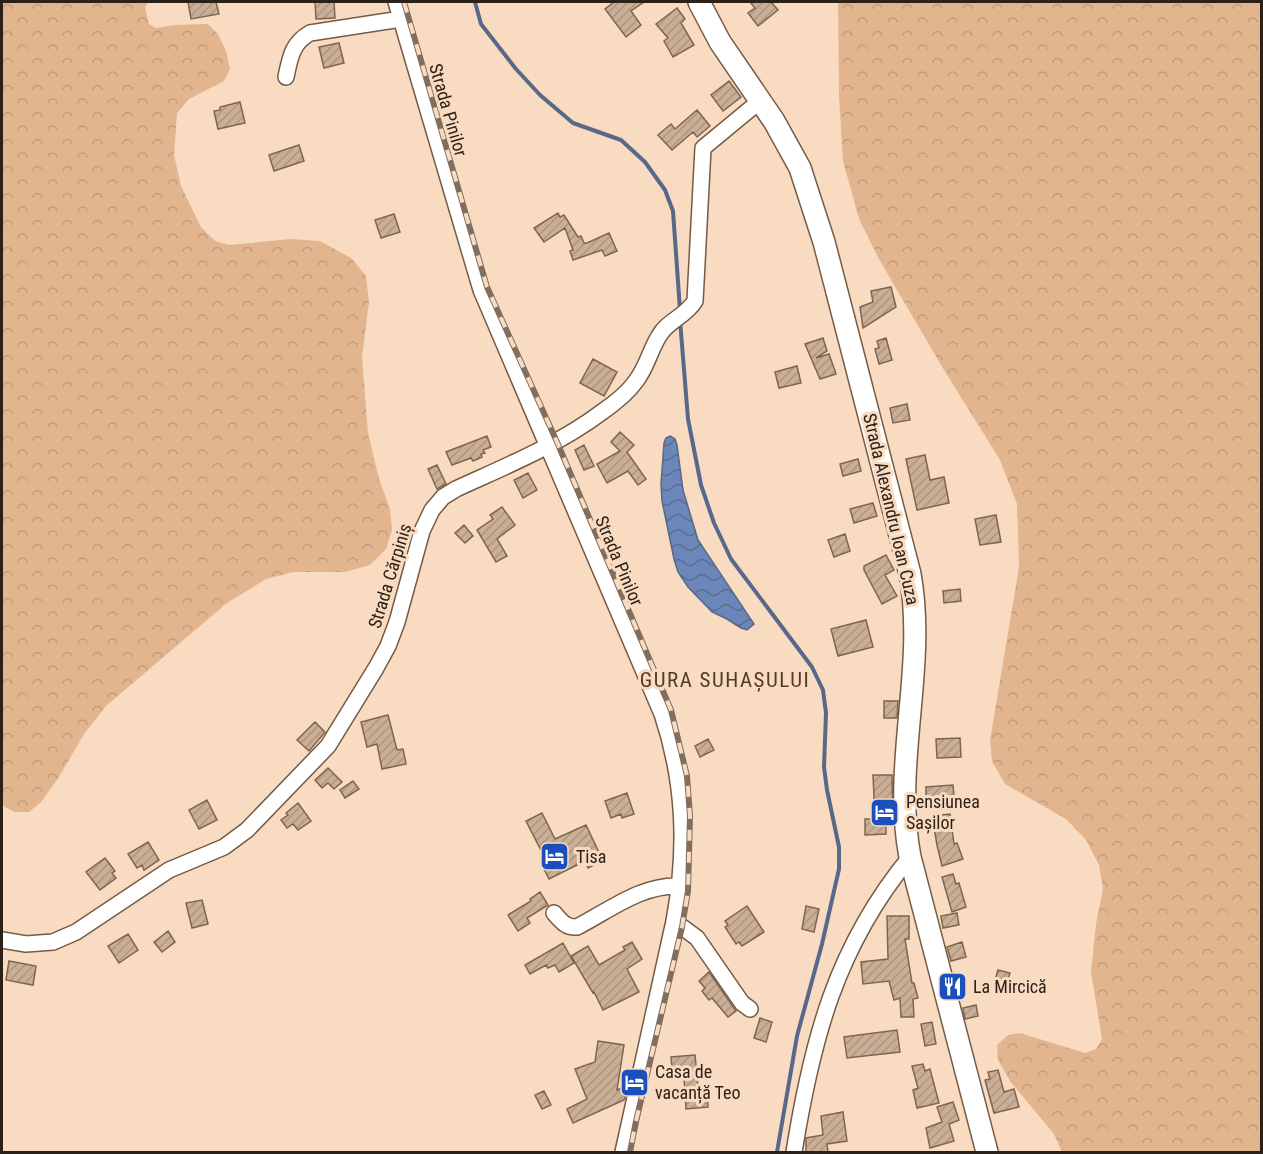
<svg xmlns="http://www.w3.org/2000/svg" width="1263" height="1154" font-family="'Roboto Condensed',sans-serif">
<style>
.forest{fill:url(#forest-crowns)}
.water{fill:url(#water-waves);stroke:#586888;stroke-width:1.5}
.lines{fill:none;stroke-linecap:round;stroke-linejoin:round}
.stream{stroke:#586888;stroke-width:4}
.building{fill:url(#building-hatch);stroke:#7f654f;stroke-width:1.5}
.street-casing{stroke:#745b45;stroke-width:18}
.secondary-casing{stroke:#745b45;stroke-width:24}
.street{stroke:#fff;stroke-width:15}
.secondary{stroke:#fff;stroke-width:21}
.rail-casing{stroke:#816e5e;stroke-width:6}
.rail{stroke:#f9dbc2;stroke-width:4;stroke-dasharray:11;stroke-linecap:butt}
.labels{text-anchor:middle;stroke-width:6;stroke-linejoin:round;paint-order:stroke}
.street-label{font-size:18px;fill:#2c2118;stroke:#f9dbc2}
.poi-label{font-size:18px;fill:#2c2118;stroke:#f9dbc2;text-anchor:start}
.quarter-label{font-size:21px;letter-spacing:1.5px;fill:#523a26;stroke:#f9dbc2}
</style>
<defs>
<pattern id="forest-crowns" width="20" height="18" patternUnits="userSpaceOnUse" patternTransform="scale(1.5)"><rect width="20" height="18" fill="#e3b58f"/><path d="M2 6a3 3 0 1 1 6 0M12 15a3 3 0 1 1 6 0" fill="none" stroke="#c39b7b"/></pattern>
<pattern id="water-waves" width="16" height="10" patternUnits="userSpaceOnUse" patternTransform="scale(1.5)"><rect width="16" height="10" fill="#6b86b8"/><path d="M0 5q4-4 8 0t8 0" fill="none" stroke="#586d95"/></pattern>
<pattern id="building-hatch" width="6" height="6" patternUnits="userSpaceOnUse" patternTransform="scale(1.5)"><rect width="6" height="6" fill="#cbae96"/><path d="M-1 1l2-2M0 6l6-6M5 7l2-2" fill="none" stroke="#ae9581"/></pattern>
</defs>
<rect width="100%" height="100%" fill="#f9dbc2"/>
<path class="forest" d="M2 2H148L145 8 149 24 156 28 175 25 208 24 218 34 226 51 230 69 224 81 189 99 177 113 174 155 181 186 201 227 215 241 229 245 291 239 320 241 351 258 366 276 369 302 362 357 368 433 379 479 390 509 392 530 386 549 370 565 345 572H294L266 579 227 603 106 706 84 734 59 777 41 802 29 812H14L2 805Z
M838 2H1261V1152H1062L1054 1134 1010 1081 998 1060 997 1045 1008 1035 1020 1033 1085 1053 1096 1049 1102 1039 1091 972 1096 924 1103 889 1099 865 1086 840 1066 819 1005 784 992 761 990 740 1019 567 1017 504 1000 460 944 370 880 261 859 219 843 161 839 96Z"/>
<path class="water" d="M670 436 675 439 677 445 683 490 698 540 754 624 747 630 741 628 727 619 712 612 688 587 678 572 674 559 662 501 661 484 664 443 666 438Z"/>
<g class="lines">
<path class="stream" d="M475 2 481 24 516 69 540 95 573 123 621 140 645 162 665 190 673 211 680 310
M680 320 688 419 701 485 714 523 731 559 812 667 823 690 826 713 824 767 827 790 839 847V869L822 944 797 1036 777 1152"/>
</g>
<path class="building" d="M188 2H216L219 14 191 19Z
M315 2H334L335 18 316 19Z
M614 2H644L631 11 641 25 626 37 605 9Z
M750 2H771L778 10 758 26 748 13 755 8Z
M677 8 685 19 681 23 694 45 673 57 664 41 668 38 656 24Z
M339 43 344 63 324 68 319 47Z
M729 81 741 97 723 111 711 95Z
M240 102 245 123 218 129 214 111 220 110V107Z
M697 110 710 126 697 137 693 132 672 150 658 135 671 124 675 129Z
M299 145 304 161 274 171 269 155Z
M558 213 560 217 564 215 578 237 581 236 584 243H587L609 233 617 251 605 256 602 250 573 260 570 251 573 250 565 228 544 242 534 228Z
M394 214 400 232 381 238 375 220Z
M891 287 896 307 863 328 860 307 873 302 871 291Z
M823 338 827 351 816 358 829 354 836 374 820 379 805 344Z
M886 338 892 360 879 364 875 349 879 348 877 341Z
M593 359 617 372 604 396 580 383Z
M797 366 801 383 779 388 775 372Z
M907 404 910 420 893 423 890 408Z
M620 432 634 445 627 452 646 479 638 485 628 471 607 483 597 464 620 451 611 442Z
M487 436 491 447 483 450 485 453 481 454 482 457 473 461 471 458 452 465 446 452Z
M584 445 594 466 584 470 575 450Z
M925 455 930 480 944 477 949 503 917 510 906 459Z
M858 459 861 471 843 476 840 464Z
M437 465 446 484 437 489 428 469Z
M528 473 537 490 523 498 514 480Z
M873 503 877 516 854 523 850 509Z
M502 507 515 525 497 539 507 556 496 562 477 530 493 519 490 515Z
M996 515 1001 542 980 545 975 519Z
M464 525 473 536 465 543 455 533Z
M845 534 850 551 834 557 828 540Z
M886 555 894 570 885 575 897 596 882 604 864 570V566Z
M960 589 961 601 944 603 943 591Z
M866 620 873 647 838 656 831 629Z
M884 701H898L897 718H884Z
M388 715 397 750 403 749 406 764 382 769 377 744 367 747 361 722Z
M315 722 325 732 309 751 297 740Z
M960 738 961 757 937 758 936 739Z
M708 739 714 750 700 757 695 746Z
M328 768 342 782 334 789 328 783 322 788 315 780Z
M873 775H892L893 818H886V834L865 835V819H875Z
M353 781 359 789 345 798 340 790Z
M953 785 954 796 926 798V787Z
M627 793 634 814 622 818 621 814 611 818 605 801Z
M207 800 217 820 199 829 189 810Z
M298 803 311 821 298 830 293 824 287 828 281 820 288 815 286 813Z
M542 813 555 839 586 825 603 861 588 868 585 861 549 879 544 869 549 866 526 821Z
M950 814 954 844 957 843 963 859 942 866 937 845 932 816Z
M148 842 159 860 144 870 142 865 137 868 128 854Z
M105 858 115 871 112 873 116 878 100 890 86 872Z
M953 874 956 884 959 883 966 907 952 912 942 877Z
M540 892 548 905 527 918 530 923 518 931 508 915 531 901 530 899Z
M202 900 208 924 192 928 186 903Z
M747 906 764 932 742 946 739 942 736 944 725 927 728 925 725 921Z
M806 906 819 909 814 932 802 929Z
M957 913 959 925 943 928 941 916Z
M887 916H909V939H905L912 983H914L918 998 913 999 914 1017H901L900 998 894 1000 889 981 863 984 861 962 888 959Z
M168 931 175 942 162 952 154 942Z
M128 934 138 950 119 963 108 946Z
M632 942 642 959 627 969 639 992 603 1010 594 992 593 993 571 956 588 946 599 965 625 950 623 947Z
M962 942 966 957 951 961 947 947Z
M563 943 574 963 559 972 555 965 548 968 546 965 530 974 525 965Z
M9 961 36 966 33 985 6 980Z
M998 970 1010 973 1007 982 995 980Z
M709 972 736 1011 728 1017 712 998 709 1000 702 991 705 988 699 981Z
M976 1005 978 1016 965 1019 963 1008Z
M760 1018 772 1022 766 1042 754 1038Z
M932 1022 936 1044 925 1046 921 1024Z
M897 1030 900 1052 847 1058 844 1037Z
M598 1041 624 1045 617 1090 628 1085 624 1100 573 1123 567 1109 587 1099 575 1069 595 1062Z
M695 1055 698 1087 707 1086 708 1107 686 1109 684 1077 673 1078 671 1057Z
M923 1064 925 1071 930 1069 939 1103 917 1108 913 1090 918 1088 912 1066Z
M998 1070 1004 1092 1014 1089 1019 1107 994 1113 985 1080 990 1079 988 1072Z
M544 1091 551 1105 542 1109 535 1095Z
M953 1102 959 1120 949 1124 954 1141 930 1148 926 1128 942 1122 937 1107Z
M843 1112 847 1141 827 1144 828 1152H806V1138L823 1135 821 1116Z"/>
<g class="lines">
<defs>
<path id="street" d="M396 2 481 290 662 714C685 783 687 850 674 921L623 1152
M286 77C290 58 292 43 310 33L401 19
M554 913C561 921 566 928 577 927 610 910 642 884 680 886
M674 921 697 938 742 1003 750 1009
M2 940 26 944 53 942 76 932 169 870 224 847 247 830 328 746 376 668 388 646 397 622 422 531 432 510 443 497 456 489C506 466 558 445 602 412 615 403 627 394 636 381 647 367 650 350 659 336 667 321 685 317 695 301L703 148 761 100
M794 1152C812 1040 836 947 910 857"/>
<path id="secondary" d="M699 2 720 42 774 121 800 168 824 242 910 574C927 668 892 763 910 857L987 1152"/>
</defs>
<use href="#street" class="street-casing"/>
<use href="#secondary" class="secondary-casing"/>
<use href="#street" class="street"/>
<use href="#secondary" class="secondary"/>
<defs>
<path id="rail" d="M404 2 487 287 557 442 671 710 687 776 690 816 688 891 682 927 636 1121 630 1152"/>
</defs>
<use href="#rail" class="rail-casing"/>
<use href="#rail" class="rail"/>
</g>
<defs>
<symbol id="hotel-square" viewBox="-11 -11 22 22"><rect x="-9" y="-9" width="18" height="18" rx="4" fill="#1b50bc" stroke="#f9dbc2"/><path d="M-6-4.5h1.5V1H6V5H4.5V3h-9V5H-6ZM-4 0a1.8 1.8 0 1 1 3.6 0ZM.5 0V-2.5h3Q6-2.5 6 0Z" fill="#fff"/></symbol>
<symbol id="restaurant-square" viewBox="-11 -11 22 22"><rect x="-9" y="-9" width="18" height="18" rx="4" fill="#1b50bc" stroke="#f9dbc2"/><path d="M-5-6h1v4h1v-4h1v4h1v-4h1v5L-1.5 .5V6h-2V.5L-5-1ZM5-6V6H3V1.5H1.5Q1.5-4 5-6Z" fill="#fff"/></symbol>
</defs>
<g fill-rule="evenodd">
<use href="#hotel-square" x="868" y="796" width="33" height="33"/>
<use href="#hotel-square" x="538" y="840" width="33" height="33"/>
<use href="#restaurant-square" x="936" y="970" width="33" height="33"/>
<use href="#hotel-square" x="618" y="1066" width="33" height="33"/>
</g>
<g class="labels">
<g class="street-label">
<text transform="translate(448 110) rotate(74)" y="6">Strada Pinilor</text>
<text transform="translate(891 509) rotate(77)" y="6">Strada Alexandru Ioan Cuza</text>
<text transform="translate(619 561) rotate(67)" y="6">Strada Pinilor</text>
<text transform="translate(390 576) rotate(-73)" y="6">Strada Cărpiniș</text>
</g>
<g class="poi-label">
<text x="906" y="808">Pensiunea<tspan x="906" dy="21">Sașilor</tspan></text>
<text x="576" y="863">Tisa</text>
<text x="973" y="993">La Mircică</text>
<text x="655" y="1078">Casa de<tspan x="655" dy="21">vacanță Teo</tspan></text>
</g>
<g class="quarter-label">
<text x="725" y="687">GURA SUHAȘULUI</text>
</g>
</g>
<rect width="1263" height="1154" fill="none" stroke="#2c2118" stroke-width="6"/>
</svg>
